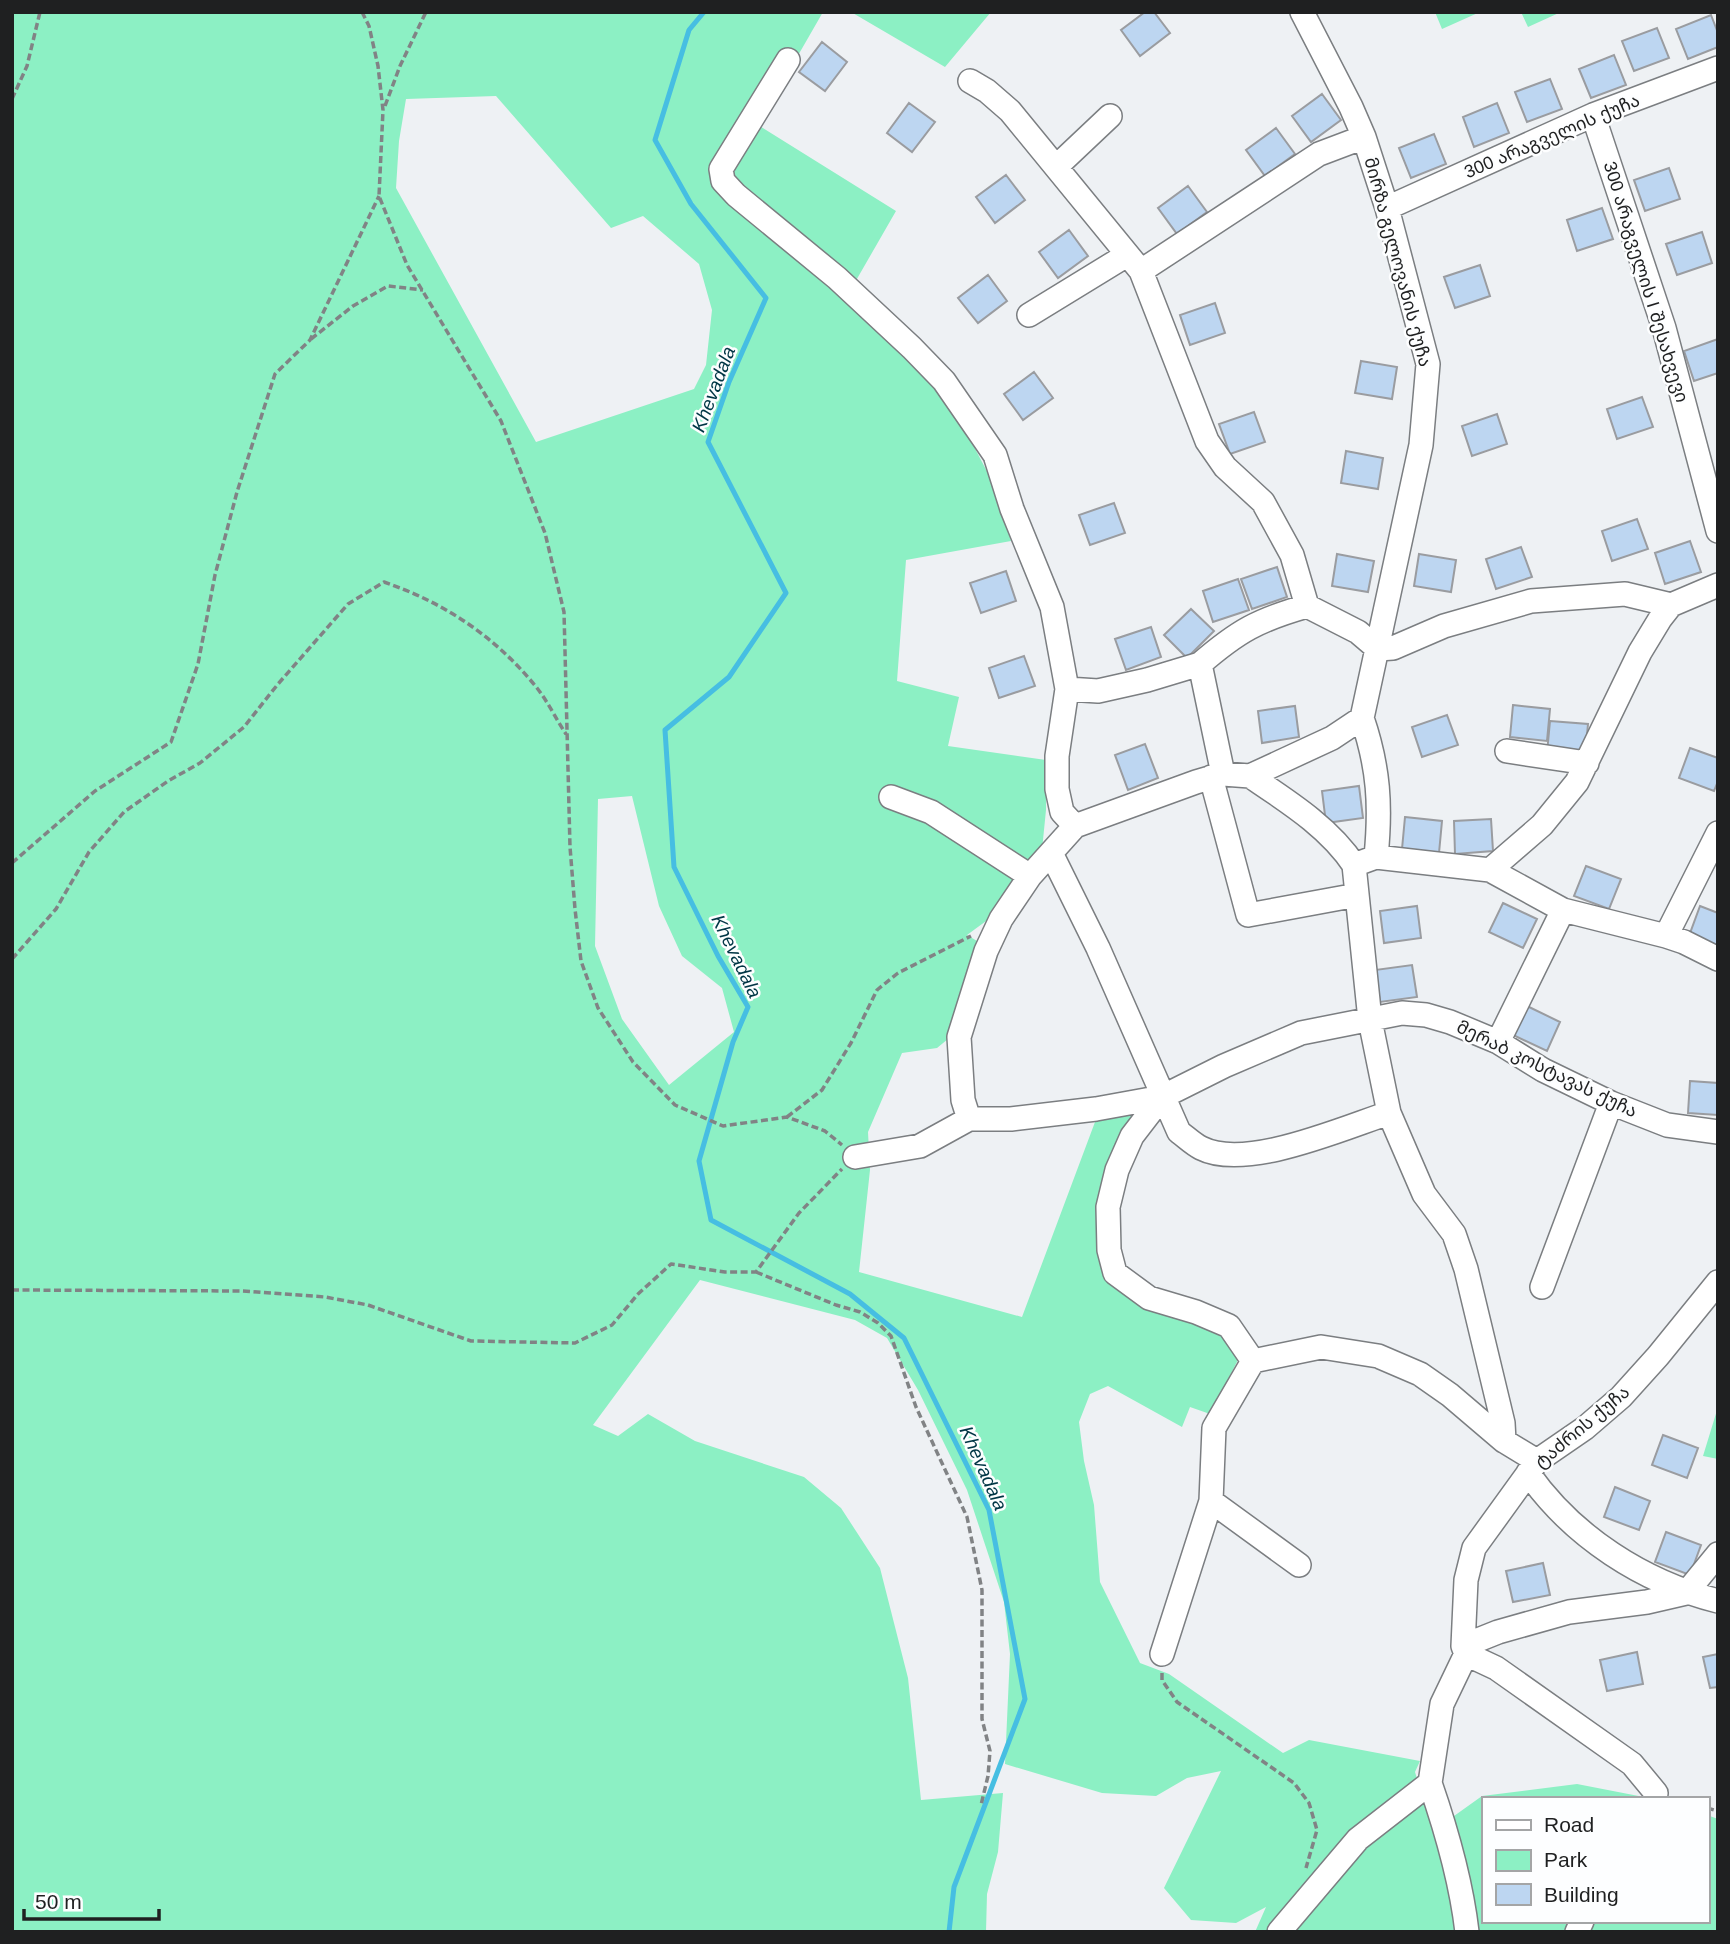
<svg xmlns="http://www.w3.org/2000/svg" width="1730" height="1944" font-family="Helvetica,'Noto Sans Georgian',sans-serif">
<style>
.green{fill:#8cf0c4;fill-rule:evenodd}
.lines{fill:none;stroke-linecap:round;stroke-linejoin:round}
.stream{stroke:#46bee2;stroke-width:5}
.building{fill:#bdd6f1;stroke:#9a9ca0;stroke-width:2}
.minor-casing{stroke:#7b7e81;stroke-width:26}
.path{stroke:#818385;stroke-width:3.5;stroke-dasharray:7 3.5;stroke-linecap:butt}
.minor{stroke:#fff;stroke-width:23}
.labels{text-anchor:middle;stroke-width:5;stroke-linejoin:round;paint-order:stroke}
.street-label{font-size:18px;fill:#1f2021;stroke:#fdfeff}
.water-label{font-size:19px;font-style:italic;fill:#003645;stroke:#fdfeff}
</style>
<rect width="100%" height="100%" fill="#eef1f4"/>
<path class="green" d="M12 12H823L758 125 896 211 854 284 939 393 969 437 994 485 1011 541 906 560 897 681 959 697 948 746 1046 760V810L1042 850 997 913 967 935 982 944 948 1039 937 1048 902 1053 868 1132 870 1170 859 1272 1022 1317 1095 1122 1134 1111 1137 1119 1104 1258 1221 1332 1239 1358 1210 1414 1190 1407 1182 1427 1108 1386 1090 1394 1079 1422 1084 1461 1094 1505 1100 1582 1140 1663 1169 1674 1283 1753 1309 1740 1420 1761 1415 1772 1433 1831 1482 1796 1577 1784 1654 1799H1483V1921H1707V1815L1718 1819V1932H1255L1266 1907 1236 1923 1191 1920 1164 1888 1221 1771 1187 1778 1156 1796 1102 1793 1005 1764 1010 1654 1004 1602 967 1490 918 1390 887 1338 855 1320 700 1280 593 1425 618 1436 648 1414 695 1441 804 1477 841 1508 880 1568 908 1678 921 1800 1003 1793 998 1852 987 1894 986 1932H12ZM496 96 611 228 643 216 699 264 712 310 706 365 694 389 536 442 396 188 399 141 406 99ZM632 796 659 906 682 956 722 988 734 1032 669 1085 622 1019 595 946 598 799Z
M851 12H991L945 67Z
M1435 12H1480L1442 29Z
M1521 12H1561L1528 27Z
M1718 1407V1459L1703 1456Z"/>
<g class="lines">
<path class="stream" d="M704 12 689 30 655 140 691 204 766 298 729 382 708 442 786 593 729 677 665 730 674 867 718 956 748 1007 733 1042 699 1161 711 1220 850 1294 904 1338 989 1510 1025 1699 954 1887 949 1932"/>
</g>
<path class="building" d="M1145 12H1154L1170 33 1140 56 1121 30Z
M1711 15 1718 33V47L1688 59 1676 29Z
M1657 28 1669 58 1634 71 1622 41Z
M822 42 847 62 825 91 799 72Z
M1614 55 1626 85 1591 98 1579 69Z
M1550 79 1562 109 1527 122 1515 92Z
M1322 94 1341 120 1311 142 1292 116Z
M909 103 935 122 912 152 887 133Z
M1497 103 1509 133 1474 147 1463 117Z
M1276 128 1295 154 1265 176 1246 150Z
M1434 134 1446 164 1411 178 1399 148Z
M1669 168 1680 199 1645 211 1634 180Z
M1006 175 1025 200 995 223 976 197Z
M1188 186 1207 212 1177 234 1158 208Z
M1602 208 1613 239 1577 251 1567 220Z
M1069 230 1088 256 1058 278 1039 252Z
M1702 232 1712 263 1677 275 1666 244Z
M1480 265 1490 296 1455 308 1444 277Z
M988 275 1007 301 978 323 958 298Z
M1215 303 1225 333 1190 345 1180 315Z
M1718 339V373L1694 381 1684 351Z
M1361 361 1397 367 1392 399 1355 393Z
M1034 372 1053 398 1023 420 1004 394Z
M1642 397 1653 427 1617 439 1607 409Z
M1254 412 1265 442 1230 454 1219 424Z
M1497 414 1507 444 1472 456 1462 426Z
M1346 451 1383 458 1378 489 1341 483Z
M1114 503 1125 533 1090 545 1079 515Z
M1637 519 1648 549 1612 561 1602 531Z
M1690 541 1701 572 1665 584 1655 553Z
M1521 547 1532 577 1496 589 1486 559Z
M1337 554 1374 561 1368 592 1332 586Z
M1419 554 1456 560 1451 592 1414 586Z
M1277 567 1287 597 1252 609 1241 579Z
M1006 571 1016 601 981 613 970 583Z
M1238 579 1249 610 1213 622 1203 591Z
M1191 609 1214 631 1187 658 1164 635Z
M1151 627 1161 657 1126 670 1115 639Z
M1024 656 1035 686 999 698 989 668Z
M1513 705 1550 709 1547 741 1510 737Z
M1295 706 1299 737 1262 743 1258 711Z
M1447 715 1458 745 1422 757 1412 727Z
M1550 721 1588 724 1585 756 1547 753Z
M1145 744 1158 778 1128 790 1115 755Z
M1690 748 1718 758V781L1714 791 1679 778Z
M1359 786 1363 818 1326 823 1322 791Z
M1405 817 1442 821 1439 853 1402 849Z
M1491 819 1493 851 1455 854 1454 821Z
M1586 866 1621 879 1609 909 1574 896Z
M1503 903 1537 919 1523 948 1489 932Z
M1417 906 1421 938 1384 943 1380 911Z
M1700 906 1718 913V947L1689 936Z
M1412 965 1417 997 1380 1002 1375 970Z
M1527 1006 1560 1022 1547 1051 1513 1035Z
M1690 1081 1718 1083V1115L1688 1113Z
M1663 1435 1698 1448 1687 1478 1652 1465Z
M1615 1487 1650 1501 1639 1530 1604 1517Z
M1666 1532 1701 1545 1690 1575 1655 1562Z
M1543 1563 1550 1595 1513 1602 1506 1571Z
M1637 1652 1643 1684 1607 1691 1600 1660Z
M1718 1654V1687L1710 1688 1703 1657Z"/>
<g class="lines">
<defs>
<path id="minor" d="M788 60 721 169 723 181 736 195 837 278 912 348 944 381 995 455 1012 509 1052 607 1067 689 1057 756V789L1062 812 1075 826
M970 81 987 91 1010 111 1141 271 1207 441 1225 467 1263 502 1292 555 1307 606 1358 632 1378 649
M1593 115 1664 328 1718 531
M1056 167 1110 116
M1387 208 1593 115 1718 68
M1141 271 1319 154 1364 137
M1029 315 1127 255
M1378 649 1393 648 1444 626 1531 601 1625 594 1671 605 1718 585
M1067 689 1098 691 1147 680 1200 664
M1362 718C1379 768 1381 806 1376 857
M1507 751 1587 763
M1223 774 1200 664C1238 631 1258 620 1307 606
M1250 776C1287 801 1329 827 1354 865L1370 1020 1389 1113 1424 1194 1454 1234 1466 1269 1503 1423 1504 1441
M1211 777 1248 915 1357 895
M891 797 931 812 1030 876
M1051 853 1098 948 1179 1132C1186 1137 1193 1144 1201 1148 1246 1171 1343 1128 1389 1113
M1354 865 1376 857 1490 870 1563 910 1666 936 1684 942 1718 959
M1490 870 1542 825 1577 782 1640 652 1660 619 1671 605
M1666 936 1718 833
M1498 1042 1563 910
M1162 1097 1132 1136 1117 1170 1108 1207 1109 1250 1115 1273 1149 1298 1196 1312 1229 1326 1253 1361
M969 1119 963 1100 959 1037 986 951 1001 919 1030 876 1075 826 1196 782 1223 774 1250 776 1332 738 1362 718 1421 445 1428 364 1387 208 1364 137 1351 107 1302 12
M855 1157 920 1146 969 1119H1011L1096 1109 1162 1097 1224 1066 1301 1033 1402 1013 1426 1015 1450 1022 1498 1042 1543 1070 1611 1103 1667 1125 1718 1132
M1542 1287 1611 1103
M1253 1361 1321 1347 1378 1356 1420 1374 1450 1395 1504 1441 1537 1461
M1528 1473C1573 1537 1643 1582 1718 1601
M1211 1501 1299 1565
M1463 1646 1498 1632 1569 1612 1647 1602 1686 1593 1718 1554
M1162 1654 1211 1501 1214 1428 1253 1361
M1466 1654 1496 1668 1632 1764 1656 1793 1655 1799
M1430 1783C1447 1832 1461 1880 1467 1932
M1279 1932 1358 1839 1430 1783 1442 1704 1466 1654 1463 1646 1466 1580 1474 1548 1537 1461 1585 1428 1621 1397 1658 1356 1718 1282
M1577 1932 1582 1921"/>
</defs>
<use href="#minor" class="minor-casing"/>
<path class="path" d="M362 12 369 26 378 66 383 110 379 196 407 265 501 421 545 533 564 612 570 847 575 909 581 961 598 1008 633 1062 675 1105 723 1126 787 1117 825 1131 842 1145
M12 99 27 66 40 12
M385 106 400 66 426 12
M311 339 353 306 388 286 423 290
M12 863 95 791 171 742 198 664 215 575 237 492 275 374 310 340 379 196
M12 959 56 909 89 852 124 812 168 781 200 763 244 727 278 684 348 604 384 582C445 603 496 637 537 688 548 702 556 719 566 734
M787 1117 822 1090 851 1043 877 990 898 973 971 936
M756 1272 836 1305 860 1312 878 1323 891 1336 916 1407 967 1517 982 1590V1719L990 1751 988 1776 981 1805
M12 1290 243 1291 325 1297 368 1305 471 1341 575 1343 612 1325 638 1294 671 1264 725 1272H756L799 1213 842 1169
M1162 1673V1680L1177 1702 1294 1783 1309 1803 1317 1830 1306 1868
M1707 1808 1718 1811"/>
<use href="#minor" class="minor"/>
</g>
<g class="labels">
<g class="street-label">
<text transform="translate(1552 136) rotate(-23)" y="6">300 არაგველის ქუჩა</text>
<text transform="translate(1398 262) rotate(75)" y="6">მირზა გელოვანის ქუჩა</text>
<text transform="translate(1646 282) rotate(73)" y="6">300 არაგველის I შესახვევი</text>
<text transform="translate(1547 1069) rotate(26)" y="6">მერაბ კოსტავას ქუჩა</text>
<text transform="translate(1582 1427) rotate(-40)" y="6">ტაძრის ქუჩა</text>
</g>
<g class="water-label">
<text transform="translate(713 389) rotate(-69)" y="7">Khevadala</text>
<text transform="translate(737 956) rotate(64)" y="7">Khevadala</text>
<text transform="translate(984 1468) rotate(66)" y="7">Khevadala</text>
</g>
</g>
<rect width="1730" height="1944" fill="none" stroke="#1f2021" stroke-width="28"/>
<rect x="1482" y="1797" width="228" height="126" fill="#fdfeff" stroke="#a4a5a6" stroke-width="2"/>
<rect x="1496" y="1820" width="35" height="10" fill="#ffffff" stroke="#a4a5a6" stroke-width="2"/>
<text x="1544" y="1832" font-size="21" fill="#1f2021">Road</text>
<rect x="1496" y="1850" width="35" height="21" fill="#8cf0c4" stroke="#a4a5a6" stroke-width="2"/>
<text x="1544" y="1867" font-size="21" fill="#1f2021">Park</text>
<rect x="1496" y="1884" width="35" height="21" fill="#bdd6f1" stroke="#a4a5a6" stroke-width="2"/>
<text x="1544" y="1902" font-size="21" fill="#1f2021">Building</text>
<path d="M24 1909v10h135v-10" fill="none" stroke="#1f2021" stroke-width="3.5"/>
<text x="35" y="1909" font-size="21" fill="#1f2021" stroke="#fdfeff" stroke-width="5" paint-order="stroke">50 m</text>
</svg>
